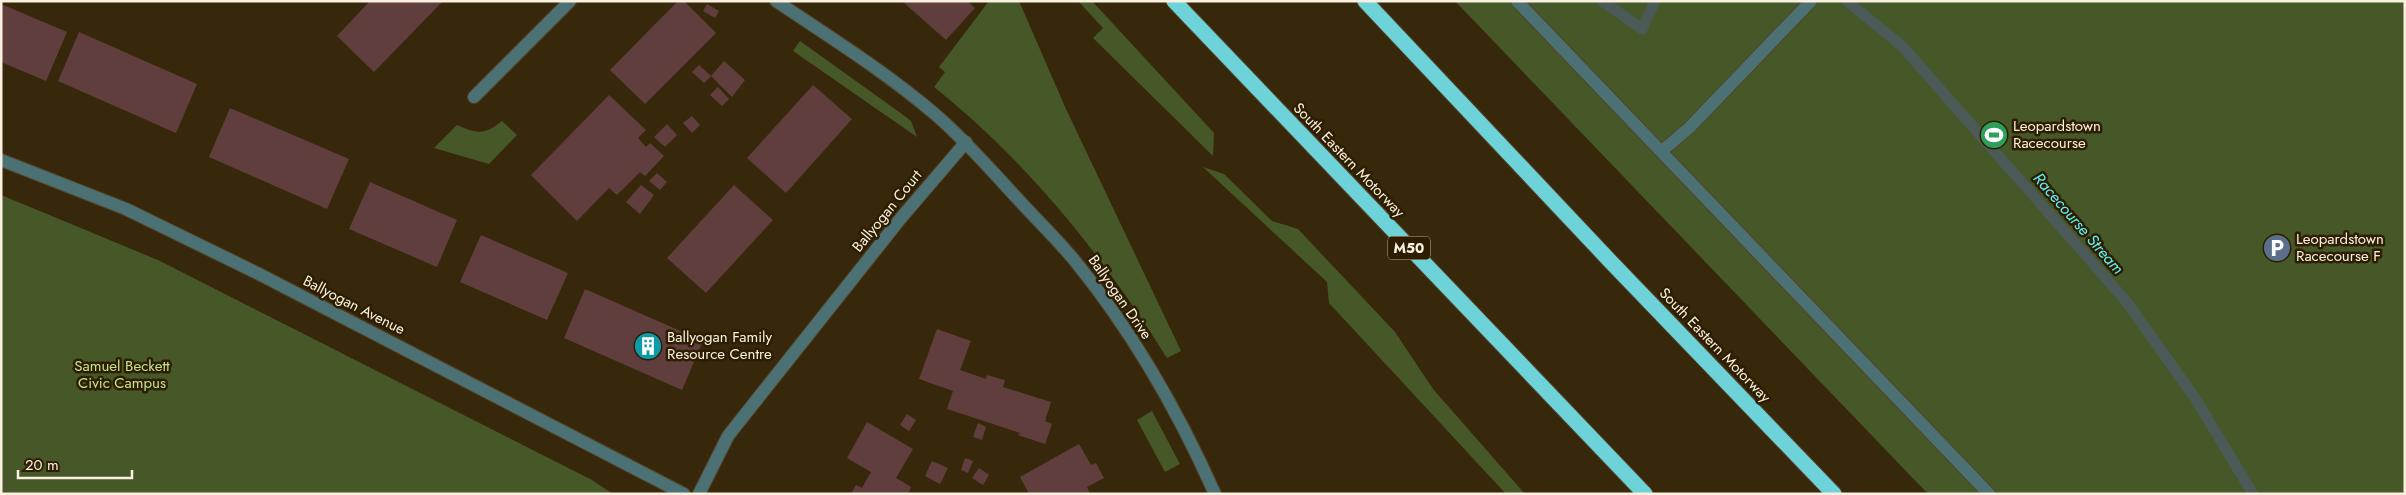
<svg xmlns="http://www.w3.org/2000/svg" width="2406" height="495" font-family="Jost,sans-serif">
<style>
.green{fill:#465728}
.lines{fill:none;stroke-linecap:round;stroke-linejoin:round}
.stream{stroke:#4b5a56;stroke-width:11}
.building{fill:#603e3d}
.lane-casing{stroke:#534429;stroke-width:14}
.street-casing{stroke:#534429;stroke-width:14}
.highway-casing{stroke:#534429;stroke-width:17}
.lane{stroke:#4c7174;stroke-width:12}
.street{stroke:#4c7174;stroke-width:12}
.highway{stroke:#6ed2d9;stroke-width:15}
.labels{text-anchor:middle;stroke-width:5;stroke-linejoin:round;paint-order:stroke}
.shield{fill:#2d1e02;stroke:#bcb19d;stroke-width:1}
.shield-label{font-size:14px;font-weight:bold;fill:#faf0df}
.poi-label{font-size:15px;fill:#faf0df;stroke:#2d1e02;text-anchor:start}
.street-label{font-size:15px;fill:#faf0df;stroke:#2d1e02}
.park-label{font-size:15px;fill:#c2e488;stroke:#2d1e02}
.water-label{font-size:16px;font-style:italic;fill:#60f1fd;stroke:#2d1e02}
</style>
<rect width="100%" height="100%" fill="#38280b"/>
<path class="green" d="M989 1H1019L1066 109 1181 351 1167 358C1104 257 1028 162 934 87L945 72 939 67Z
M1078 1H1092L1214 133 1213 156 1093 38 1103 28Z
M1455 1H2405V494H1928Z
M800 41 902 114 911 121 917 137 793 51Z
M502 121 517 135 489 164 434 148 457 125C477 134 485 135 502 121Z
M1203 167 1224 174 1272 221 1298 229 1395 332 1433 389 1525 494H1506L1329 303 1327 282Z
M1 195 158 260 592 480 613 494H1Z
M1152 411 1180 464 1165 472 1137 420Z"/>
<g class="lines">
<path class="stream" d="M1602 1 1642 29 1655 1
M1847 1 1902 46 2126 301 2195 398 2253 494"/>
</g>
<path class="building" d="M370 1H443L374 72 337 36Z
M678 1H684L716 33 645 104 610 70Z
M902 1H967L975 8 946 40Z
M1 4 67 32 46 81 1 62Z
M707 4 719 11 715 18 703 11Z
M79 32 197 84 176 133 58 81Z
M724 61 745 80 732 97 711 76 704 83 692 72 699 65 711 76Z
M813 85 852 119 786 193 747 158Z
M718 87 729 99 722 106 710 95Z
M609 95 646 130 638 138 646 147 650 143 664 156 645 176 640 172 617 195 609 188 577 221 531 175Z
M230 108 349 159 327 209 209 157Z
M692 116 700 125 692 133 683 123Z
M667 124 677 135 665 147 654 137Z
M657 173 667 182 660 190 649 181Z
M370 182 457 220 437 267 349 229Z
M641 185 654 195 640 214 626 202Z
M734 185 773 220 706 293 667 258Z
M481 235 568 273 547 320 460 282Z
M585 289 703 341 682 390 564 338Z
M937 329 971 341 960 370 986 379 987 375 1005 380 1003 387 1051 402 1045 421 1052 424 1045 444 1018 435 1020 433 947 409 953 391 919 379Z
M907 414 916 420 909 431 900 425Z
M867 422 913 449 896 478 911 487 908 494H851L856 485 862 488 871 472 847 458Z
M978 423 986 427 982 440 973 437Z
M1079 444 1091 465 1096 463 1104 478 1087 487 1090 494H1029L1020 477Z
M965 458 973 461 968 473 961 470Z
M932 461 948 468 940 484 925 476Z
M979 468 989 475 983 485 972 478Z"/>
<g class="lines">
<defs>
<path id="lane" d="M1517 1 1989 494
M1662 151 1690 127 1811 1"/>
<path id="street" d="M776 1C830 37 887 73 936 115 965 140 990 169 1016 197 1035 218 1056 238 1075 261 1132 331 1178 411 1215 494
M474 97 570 1
M1 160 126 209 259 274 684 494
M699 494 728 436 735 427 901 218 966 142"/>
<path id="highway" d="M1174 1 1645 494
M1365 1 1610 261 1834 494"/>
</defs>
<use href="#lane" class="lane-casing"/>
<use href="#street" class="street-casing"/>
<use href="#highway" class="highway-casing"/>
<use href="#lane" class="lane"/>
<use href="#street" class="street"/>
<use href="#highway" class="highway"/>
</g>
<defs>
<symbol id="stadium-disc" viewBox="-11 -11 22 22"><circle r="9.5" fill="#2e9e5b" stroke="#2d1e02"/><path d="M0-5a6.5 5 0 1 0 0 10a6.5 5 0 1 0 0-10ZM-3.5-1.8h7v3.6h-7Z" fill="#fff"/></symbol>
<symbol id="parking-disc" viewBox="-11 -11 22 22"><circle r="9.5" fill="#5c6f8a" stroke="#2d1e02"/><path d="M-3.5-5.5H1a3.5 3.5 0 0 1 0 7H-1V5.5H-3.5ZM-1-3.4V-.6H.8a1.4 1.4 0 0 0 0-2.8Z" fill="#fff"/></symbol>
<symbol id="building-disc" viewBox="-11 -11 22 22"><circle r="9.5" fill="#0f9aa8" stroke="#2d1e02"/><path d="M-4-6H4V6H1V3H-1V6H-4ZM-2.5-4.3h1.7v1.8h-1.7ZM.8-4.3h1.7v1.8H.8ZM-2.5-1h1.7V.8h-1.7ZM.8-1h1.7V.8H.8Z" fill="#fff"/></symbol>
</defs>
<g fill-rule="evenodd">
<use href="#stadium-disc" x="1978" y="119" width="32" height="32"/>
<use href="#parking-disc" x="2261" y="232" width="32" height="32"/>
<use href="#building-disc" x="632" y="330" width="32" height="32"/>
</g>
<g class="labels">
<rect class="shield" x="1388" y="236.5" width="42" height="23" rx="4"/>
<g class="shield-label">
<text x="1409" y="253">M50</text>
</g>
<g class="poi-label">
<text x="2013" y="131">Leopardstown<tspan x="2013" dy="17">Racecourse</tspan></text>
<text x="2296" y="244">Leopardstown<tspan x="2296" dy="17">Racecourse F</tspan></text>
<text x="667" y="342">Ballyogan Family<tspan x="667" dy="17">Resource Centre</tspan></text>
</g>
<g class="street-label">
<text transform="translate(1349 160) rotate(46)" y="5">South Eastern Motorway</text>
<text transform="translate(887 211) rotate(-51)" y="5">Ballyogan Court</text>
<text transform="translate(1120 297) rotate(55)" y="5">Ballyogan Drive</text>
<text transform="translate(354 305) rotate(27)" y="5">Ballyogan Avenue</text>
<text transform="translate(1715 345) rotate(46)" y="5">South Eastern Motorway</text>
</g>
<g class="park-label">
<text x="122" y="371">Samuel Beckett<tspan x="122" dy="17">Civic Campus</tspan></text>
</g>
<g class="water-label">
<text transform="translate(2079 223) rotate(49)" y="6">Racecourse Stream</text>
</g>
</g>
<rect width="2406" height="495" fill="none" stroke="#faf0df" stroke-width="5"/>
<path d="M18 470v8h114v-8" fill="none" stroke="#faf0df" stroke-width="2.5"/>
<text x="25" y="470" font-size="15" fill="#faf0df" stroke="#2d1e02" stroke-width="4" paint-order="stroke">20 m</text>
</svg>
